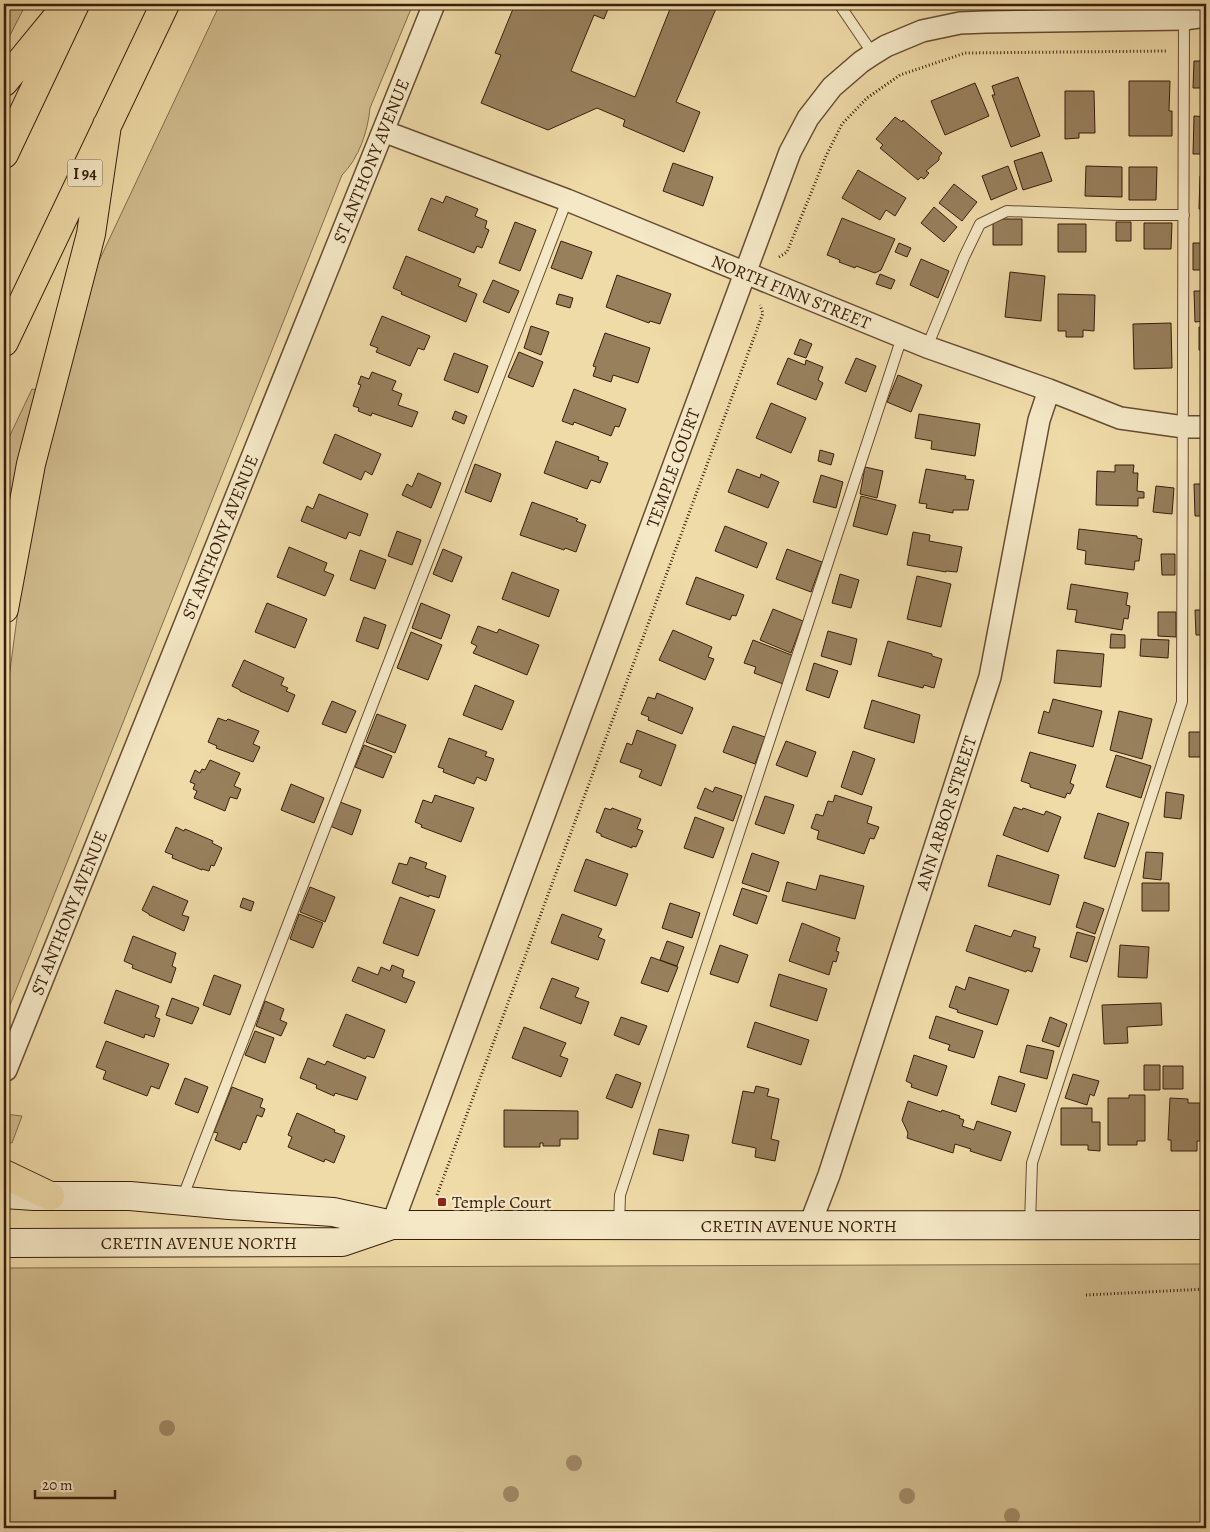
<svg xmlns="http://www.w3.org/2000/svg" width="1210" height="1532" font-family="Alegreya,serif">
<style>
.green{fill:#d0bb8d;stroke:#846c4c}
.building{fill:#98805d;stroke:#391e0b}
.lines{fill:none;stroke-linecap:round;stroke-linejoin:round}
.service-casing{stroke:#664d32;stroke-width:12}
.minor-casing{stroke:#664d32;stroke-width:24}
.secondary-casing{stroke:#391e0b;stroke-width:30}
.motorway-casing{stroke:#391e0b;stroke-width:30}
.path{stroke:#391e0b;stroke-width:3;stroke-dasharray:1 2.5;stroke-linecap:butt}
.service{stroke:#f5e8c6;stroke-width:10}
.minor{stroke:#f5e8c6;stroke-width:21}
.secondary{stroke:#f5e8c6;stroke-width:28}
.motorway{stroke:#efdba8;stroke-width:28}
.tree{fill:#a08864}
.poi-dot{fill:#8f2418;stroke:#f5e8c6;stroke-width:2}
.labels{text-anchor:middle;stroke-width:4.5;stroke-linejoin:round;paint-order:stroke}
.shield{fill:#f5e8c6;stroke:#715b43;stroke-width:1}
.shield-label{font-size:16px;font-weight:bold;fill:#391e0b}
.street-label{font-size:18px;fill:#391e0b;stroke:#f5e8c6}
.poi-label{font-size:18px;fill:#391e0b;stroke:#f5e8c6;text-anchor:start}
</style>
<rect width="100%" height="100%" fill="#efdba8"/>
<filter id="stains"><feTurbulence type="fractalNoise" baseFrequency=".004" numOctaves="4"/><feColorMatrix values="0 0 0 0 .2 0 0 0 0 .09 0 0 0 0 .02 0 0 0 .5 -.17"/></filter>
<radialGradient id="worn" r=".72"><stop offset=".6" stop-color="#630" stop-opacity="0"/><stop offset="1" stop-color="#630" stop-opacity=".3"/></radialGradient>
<path class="green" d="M4 4H26L4 47Z
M220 4H413L370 108C368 131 359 158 342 175L4 1020V715L31 513 82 307 98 263Z
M32 389 38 390 4 537V448Z
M4 1114 22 1116 12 1143 4 1141Z
M1206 1264V1528H4V1268Z"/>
<path class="building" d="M515 4H610L604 19 594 15 571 71 635 97 672 4H718L676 102 700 112 684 152 623 126 625 120 597 108 548 130 481 103 501 55 495 53Z
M1194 61H1206V88H1193Z
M1018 77 1040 136 1011 147 992 95H995L992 86Z
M1129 81H1170L1169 111H1172V136H1129Z
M975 83 989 116 945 135 931 101Z
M1065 91H1094L1095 133H1079V138L1065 139Z
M1194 116 1206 117V154H1193Z
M895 117 902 122 903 120 942 153 939 157V160L926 171 929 173 924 179 921 177 918 180 880 148 883 145 876 139Z
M1042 152 1052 181 1023 190 1014 161Z
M673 163 713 177 703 206 663 191Z
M1008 166 1017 189 991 200 982 176Z
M1086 166 1122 167V197L1085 196Z
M1129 167H1157L1156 200H1129Z
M858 170 906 198 895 216 886 210 880 220 842 198Z
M1200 176H1206V209H1199Z
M954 184 977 202 962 221 939 203Z
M446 196 478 209 475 216 487 221 485 228 489 230 482 248 477 246 474 253 418 230 431 198 443 203Z
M934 207 957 227 944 242 921 223Z
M842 218 895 239 881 270 875 273 856 266 855 268 839 262 840 260 827 255Z
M993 219H1022V245H993Z
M515 222 536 230 520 271 499 263Z
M1116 222H1131V241H1116Z
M1144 223H1172L1171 249H1144Z
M1058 224H1086V252H1058Z
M561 241 592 252 582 279 551 268Z
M899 243 911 248 907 257 895 252Z
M1193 243H1206V270H1193Z
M406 256 461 279 458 286 477 294 466 322 401 294 402 292 393 288Z
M921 259 949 271 938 298 910 285Z
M1010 272 1045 276 1041 321 1005 317Z
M880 274 895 280 891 289 876 284Z
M617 275 671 294 660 324 650 321 649 323 606 307Z
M493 280 519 291 509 313 483 302Z
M1194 291H1206V321L1195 322Z
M559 294 573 298 570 308 556 304Z
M1058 294 1095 295 1094 331 1083 330V337H1066V331H1058Z
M382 316 430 336 424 350 418 348 410 366 376 352 378 348 370 345Z
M1171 323 1172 368 1134 369 1133 324Z
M531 326 549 332 541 355 524 348Z
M1199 327H1206V351L1199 350Z
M605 333 650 348 638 383 613 375 611 382 593 376 596 367 593 366Z
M800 339 812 344 806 358 794 354Z
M519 352 543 362 533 387 508 377Z
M454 353 488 366 478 393 444 380Z
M788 358 805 365 806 360 823 367 818 380 823 383 816 400 777 384Z
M856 358 876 366 866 392 845 383Z
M372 372 396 381 392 390 402 394 398 405 418 412 412 427 372 413 371 416 358 411 359 408 353 406 361 385 358 384 361 376 369 379Z
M898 375 922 385 911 412 887 402Z
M574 389 626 409 619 427 615 426 611 436 574 422 573 425 562 421Z
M771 403 806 418 791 453 756 438Z
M455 411 467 416 464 424 452 419Z
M919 414 980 424 975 456 931 449 932 441 915 438Z
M335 434 381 454 372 475 365 471 361 480 323 463Z
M556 441 599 457 598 460 608 463 600 483 591 480 587 489 544 473Z
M820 450 834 454 831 465 818 461Z
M475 464 501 474 491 502 465 492Z
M1115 465H1134L1133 473H1138L1137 491 1144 492V498H1138V506L1096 505 1097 471 1115 472Z
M865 467 883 471 877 498 860 494Z
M737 469 760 478 761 474 779 482 768 508 728 492Z
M926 469 966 476 965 479 974 480 968 510H953V513L926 508 927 504 919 503Z
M418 473 441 483 431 508 402 495 407 484 412 487Z
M821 475 843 482 836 508 813 502Z
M1194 484H1206V516H1195Z
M1156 486 1174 488 1172 514 1153 512Z
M319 494 368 514 360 536 349 532 346 539 301 521 307 506 313 509Z
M861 496 896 505 887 535 853 526Z
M532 502 578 519 576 521 586 525 576 552 565 548 564 550 520 535Z
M725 526 767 543 757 568 715 551Z
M1079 529 1137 536V538L1142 539 1139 561H1135L1134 570 1085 564 1086 551 1077 549Z
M397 531 421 540 412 565 388 556Z
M913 532 930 535 929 541 962 547 957 572 946 571V572L907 565Z
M289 547 327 563 324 571 334 575 325 596 277 577Z
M443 549 462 557 452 582 433 574Z
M787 549 822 562 811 592 776 579Z
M1203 549 1206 550V576H1203Z
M360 550 386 560 375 589 350 580Z
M1161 554H1175V575H1162Z
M512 572 559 590 549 617 502 599Z
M840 574 859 580 851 608 832 603Z
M917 576 951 584 941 627 907 619Z
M696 577 744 595 736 616 732 615 730 620 686 604Z
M1071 584 1128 593 1126 605 1130 606 1128 619 1124 618 1122 630 1075 622 1077 610 1067 609Z
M267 603 307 619 295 648 255 632Z
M421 603 450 615 441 639 412 628Z
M773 609 803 621 791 653 760 640Z
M1195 610H1206V635H1196Z
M1158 612H1176V637L1158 636Z
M364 617 386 625 378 649 356 641Z
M478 626 497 633 499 629 539 645 527 675 473 653 477 646 471 643Z
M673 630 712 647 708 657 714 659 705 680 659 660Z
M828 631 857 639 851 665 821 656Z
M411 632 442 645 428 680 397 668Z
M1111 634 1125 635V648H1110Z
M1141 639 1169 640 1168 658 1140 656Z
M753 640 794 656 783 684 754 673 756 667 744 663Z
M888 641 932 654V656L942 659 934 688 924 685 923 688 878 676Z
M1057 650 1104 654 1101 687 1054 683Z
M244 660 284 678 281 685 288 688 286 691 295 695 288 712 240 691V690L232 686Z
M814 663 838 671 829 698 806 690Z
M475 685 514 701 502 730 463 715Z
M657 693 693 708 682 734 648 720 649 717 641 714 648 697 655 699Z
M1053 699 1102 711 1093 747 1038 733 1044 711 1049 713Z
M872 700 920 715 914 743 864 728Z
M332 701 356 711 346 733 322 724Z
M1119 711 1152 719 1142 759 1110 750Z
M377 714 406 725 395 753 366 742Z
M218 718 226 721 228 719 259 731 253 744 260 747 253 762 216 748 217 746 208 742Z
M733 726 765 737 755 764 723 752Z
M637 730 676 745 661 786 639 777 642 770 620 762 627 743 632 745Z
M1189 732H1206V757H1189Z
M449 738 487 752 485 756 494 759 486 781 477 777 474 784 443 772 444 769 438 767Z
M786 741 816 752 807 777 776 765Z
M364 745 392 756 383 778 355 767Z
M853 751 875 759 862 795 841 787Z
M1030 752 1076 765 1070 783 1074 785 1070 794 1067 793 1065 798 1030 787V784L1021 781Z
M1116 755 1151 766 1141 798 1106 787Z
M210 760 240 773 234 786 241 789 237 799 230 797 225 811 194 798 197 791 193 789 195 784 190 782 195 770 200 773 202 769 205 770Z
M291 784 324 798 314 823 281 810Z
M715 787 742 796 733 821 697 808 705 788 713 792Z
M1166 792 1184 795 1181 819 1164 817Z
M435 795 474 808 461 842 421 827 422 825 415 822 423 800 432 803Z
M835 795 872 807 867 823 879 827 874 839 870 838 864 854 817 839 819 831 811 828 816 814 823 816 828 801 833 802Z
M765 796 794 805 784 834 755 824Z
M340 802 361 810 352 835 330 826Z
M1014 807 1022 810 1023 808 1044 815 1046 811 1061 817 1048 852 1003 835Z
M605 808 611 810 612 808 641 819 637 829 643 831 636 847 632 846V848L601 836V834L596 832Z
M1098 813 1129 823 1115 867 1084 858Z
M695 817 724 828 713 858 684 848Z
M176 827 184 831 185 829 213 841 212 843 222 848 214 866 211 865 209 871 202 869V870L172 858 173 855 165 852Z
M1146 852 1163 853 1161 880 1143 878Z
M752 853 779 862 769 892 742 883Z
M997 855 1059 875 1050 905 988 886Z
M410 857 427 863 425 868 446 876 439 898 429 895V897L392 883 399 863 407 865Z
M586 859 628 874 616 906 574 891Z
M820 875 864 886 855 919 782 901 787 882 816 890Z
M1142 883H1169V911H1142Z
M153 886 188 901 182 915 189 917 184 931 149 915V914L142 910Z
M310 887 335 897 325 922 300 912Z
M742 888 767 896 757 924 733 915Z
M400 897 435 910 418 956 383 943Z
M243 898 254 902 251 911 240 907Z
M1084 902 1104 909 1095 934 1076 927Z
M670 903 700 913 692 938 662 928Z
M299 914 323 923 313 948 290 939Z
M562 914 602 929 598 937 605 940 598 960 551 943Z
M802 923 840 938 836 951 839 952 836 962 833 961 829 975 789 961Z
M975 925 1011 937 1014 930 1036 937 1033 947 1040 949 1032 972 1027 970 1026 972 966 951Z
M1077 932 1095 937 1087 962 1070 957Z
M133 936 176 953 172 966 176 968 171 983 132 968 133 965 124 961Z
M667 941 684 947 677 966 660 960Z
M720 945 748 955 738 983 710 974Z
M1120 945 1149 947 1147 978 1118 977Z
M651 957 678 967 668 992 641 983Z
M392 965 404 970 402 977 415 982 406 1003 352 981 358 967 378 975 381 967 390 971Z
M779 974 827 989 817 1021 770 1006Z
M214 975 241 985 230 1015 203 1005Z
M969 977 1009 990 997 1025 957 1012 958 1010 949 1007 956 986 965 990Z
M552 978 579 988 575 997 589 1002 581 1024 540 1008Z
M116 990 159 1006 155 1017 160 1019 154 1037 145 1034 144 1038 104 1023Z
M172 998 199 1008 192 1024 166 1015Z
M265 1001 284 1009 280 1020 287 1023 281 1036 256 1026Z
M1161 1003 1162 1025 1127 1027 1128 1043 1104 1044 1102 1005Z
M346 1014 385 1030 374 1058 367 1056 365 1059 333 1046Z
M936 1016 983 1031 974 1058 948 1050 950 1045 929 1038Z
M621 1017 647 1026 639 1045 614 1035Z
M1050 1017 1067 1024 1059 1047 1042 1041Z
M755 1022 809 1040 801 1065 747 1047Z
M524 1027 566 1043 560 1056 568 1059 561 1077 512 1058Z
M255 1031 274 1038 265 1063 245 1055Z
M106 1041 169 1064 159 1089 151 1086 147 1096 103 1079 106 1071 96 1067Z
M1027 1045 1054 1051 1047 1079 1020 1072Z
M914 1055 947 1066 937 1096 911 1087 912 1084 906 1081Z
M308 1058 325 1065 327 1061 366 1077 357 1100 335 1093 334 1096 316 1088 317 1085 300 1078Z
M1144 1065H1160V1090H1144Z
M1163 1066H1183V1089H1163Z
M616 1074 641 1083 632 1108 606 1098Z
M1073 1074 1099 1081 1094 1096 1090 1094 1087 1105 1065 1098Z
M999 1076 1025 1084 1016 1112 991 1104Z
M185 1078 208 1087 198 1113 175 1104Z
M756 1086 769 1089 767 1096 779 1099 771 1139 779 1141 775 1161 755 1157 756 1148 732 1143 743 1091 754 1093Z
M232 1087 263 1099 260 1107 265 1109 262 1117 257 1115 246 1143 243 1142 240 1150 215 1140 218 1133 214 1132Z
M1129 1095H1145V1141H1137V1145H1108V1098H1129Z
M1170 1098 1188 1099V1103H1200V1141H1197V1151H1171V1140H1168Z
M908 1101 941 1112 942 1110 960 1116 959 1118 964 1120 962 1126 974 1130 977 1121 1011 1132 1001 1161 970 1151 971 1149 955 1144 953 1153 907 1138 908 1133 902 1120Z
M1061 1108H1092V1122H1100V1151L1088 1150V1145H1061Z
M504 1110 578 1111V1139H560V1146H543V1143H540V1147H504Z
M297 1113 335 1130 334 1132 345 1136 334 1163 325 1159 324 1162 288 1147 292 1137 288 1135Z
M659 1129 689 1135 683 1161 653 1154Z"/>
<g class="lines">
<defs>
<path id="service" d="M839 4 873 54
M927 347 964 257 980 224 1007 211 1119 215H1184
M182 1199 567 200
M1030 1223 1032 1163 1182 702 1184 19
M619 1226 620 1195 902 337"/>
<path id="minor" d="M383 131 567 200 927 347 1049 390 1120 418 1184 427H1206
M6 1070 434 4
M392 1225 790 152 808 118 832 87 861 62 873 54 886 46 922 31 960 23 986 22 1184 19 1206 16
M809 1227 829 1175 990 677 1039 420 1049 390"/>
<path id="secondary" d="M4 1194 34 1196H130L229 1205 333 1212 392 1225C663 1227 935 1224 1206 1225
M4 1243 342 1242 392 1225"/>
<path id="motorway" d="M4 82 58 16
M4 154 75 4
M4 342 165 4
M4 609 31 464 91 234 107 125
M4 1174 50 1196"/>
</defs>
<use href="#service" class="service-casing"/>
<use href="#minor" class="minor-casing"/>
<use href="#secondary" class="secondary-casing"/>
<use href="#motorway" class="motorway-casing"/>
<path class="path" d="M779 257 787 252 826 156 842 124 867 98 900 75 965 53 1166 51
M437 1195 763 313 760 305
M1086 1295 1206 1289"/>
<use href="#service" class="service"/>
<use href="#minor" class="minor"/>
<use href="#secondary" class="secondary"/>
<use href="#motorway" class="motorway"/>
</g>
<g class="tree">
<circle cx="167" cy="1428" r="8"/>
<circle cx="574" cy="1463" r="8"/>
<circle cx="511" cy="1494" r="8"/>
<circle cx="907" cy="1496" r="8"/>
<circle cx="1012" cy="1516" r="8"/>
</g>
<rect class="poi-dot" x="437" y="1197" width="10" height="10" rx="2.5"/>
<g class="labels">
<rect class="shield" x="67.5" y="159.5" width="35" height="27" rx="4"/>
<g class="shield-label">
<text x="85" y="179">I 94</text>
</g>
<g class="street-label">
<text transform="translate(371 161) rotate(-68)" y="6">ST ANTHONY AVENUE</text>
<text transform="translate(791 292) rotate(22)" y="6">NORTH FINN STREET</text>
<text transform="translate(673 468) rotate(-70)" y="6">TEMPLE COURT</text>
<text transform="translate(220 537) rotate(-68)" y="6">ST ANTHONY AVENUE</text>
<text transform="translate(946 813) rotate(-72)" y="6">ANN ARBOR STREET</text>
<text transform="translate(69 913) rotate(-68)" y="6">ST ANTHONY AVENUE</text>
<text x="799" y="1232">CRETIN AVENUE NORTH</text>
<text x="199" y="1249">CRETIN AVENUE NORTH</text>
</g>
<g class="poi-label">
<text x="452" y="1208">Temple Court</text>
</g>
</g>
<rect width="1210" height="1532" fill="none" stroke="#efdba8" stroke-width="20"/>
<rect x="5" y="5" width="1200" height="1522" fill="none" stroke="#391e0b" stroke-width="2.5"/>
<rect x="10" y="10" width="1190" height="1512" fill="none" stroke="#391e0b"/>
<path d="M35 1490v8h80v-8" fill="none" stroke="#391e0b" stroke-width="2.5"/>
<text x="42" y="1490" font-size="15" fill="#391e0b" stroke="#f5e8c6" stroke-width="4" paint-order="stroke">20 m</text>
<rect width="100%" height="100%" filter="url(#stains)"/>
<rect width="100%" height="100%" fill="url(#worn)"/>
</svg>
